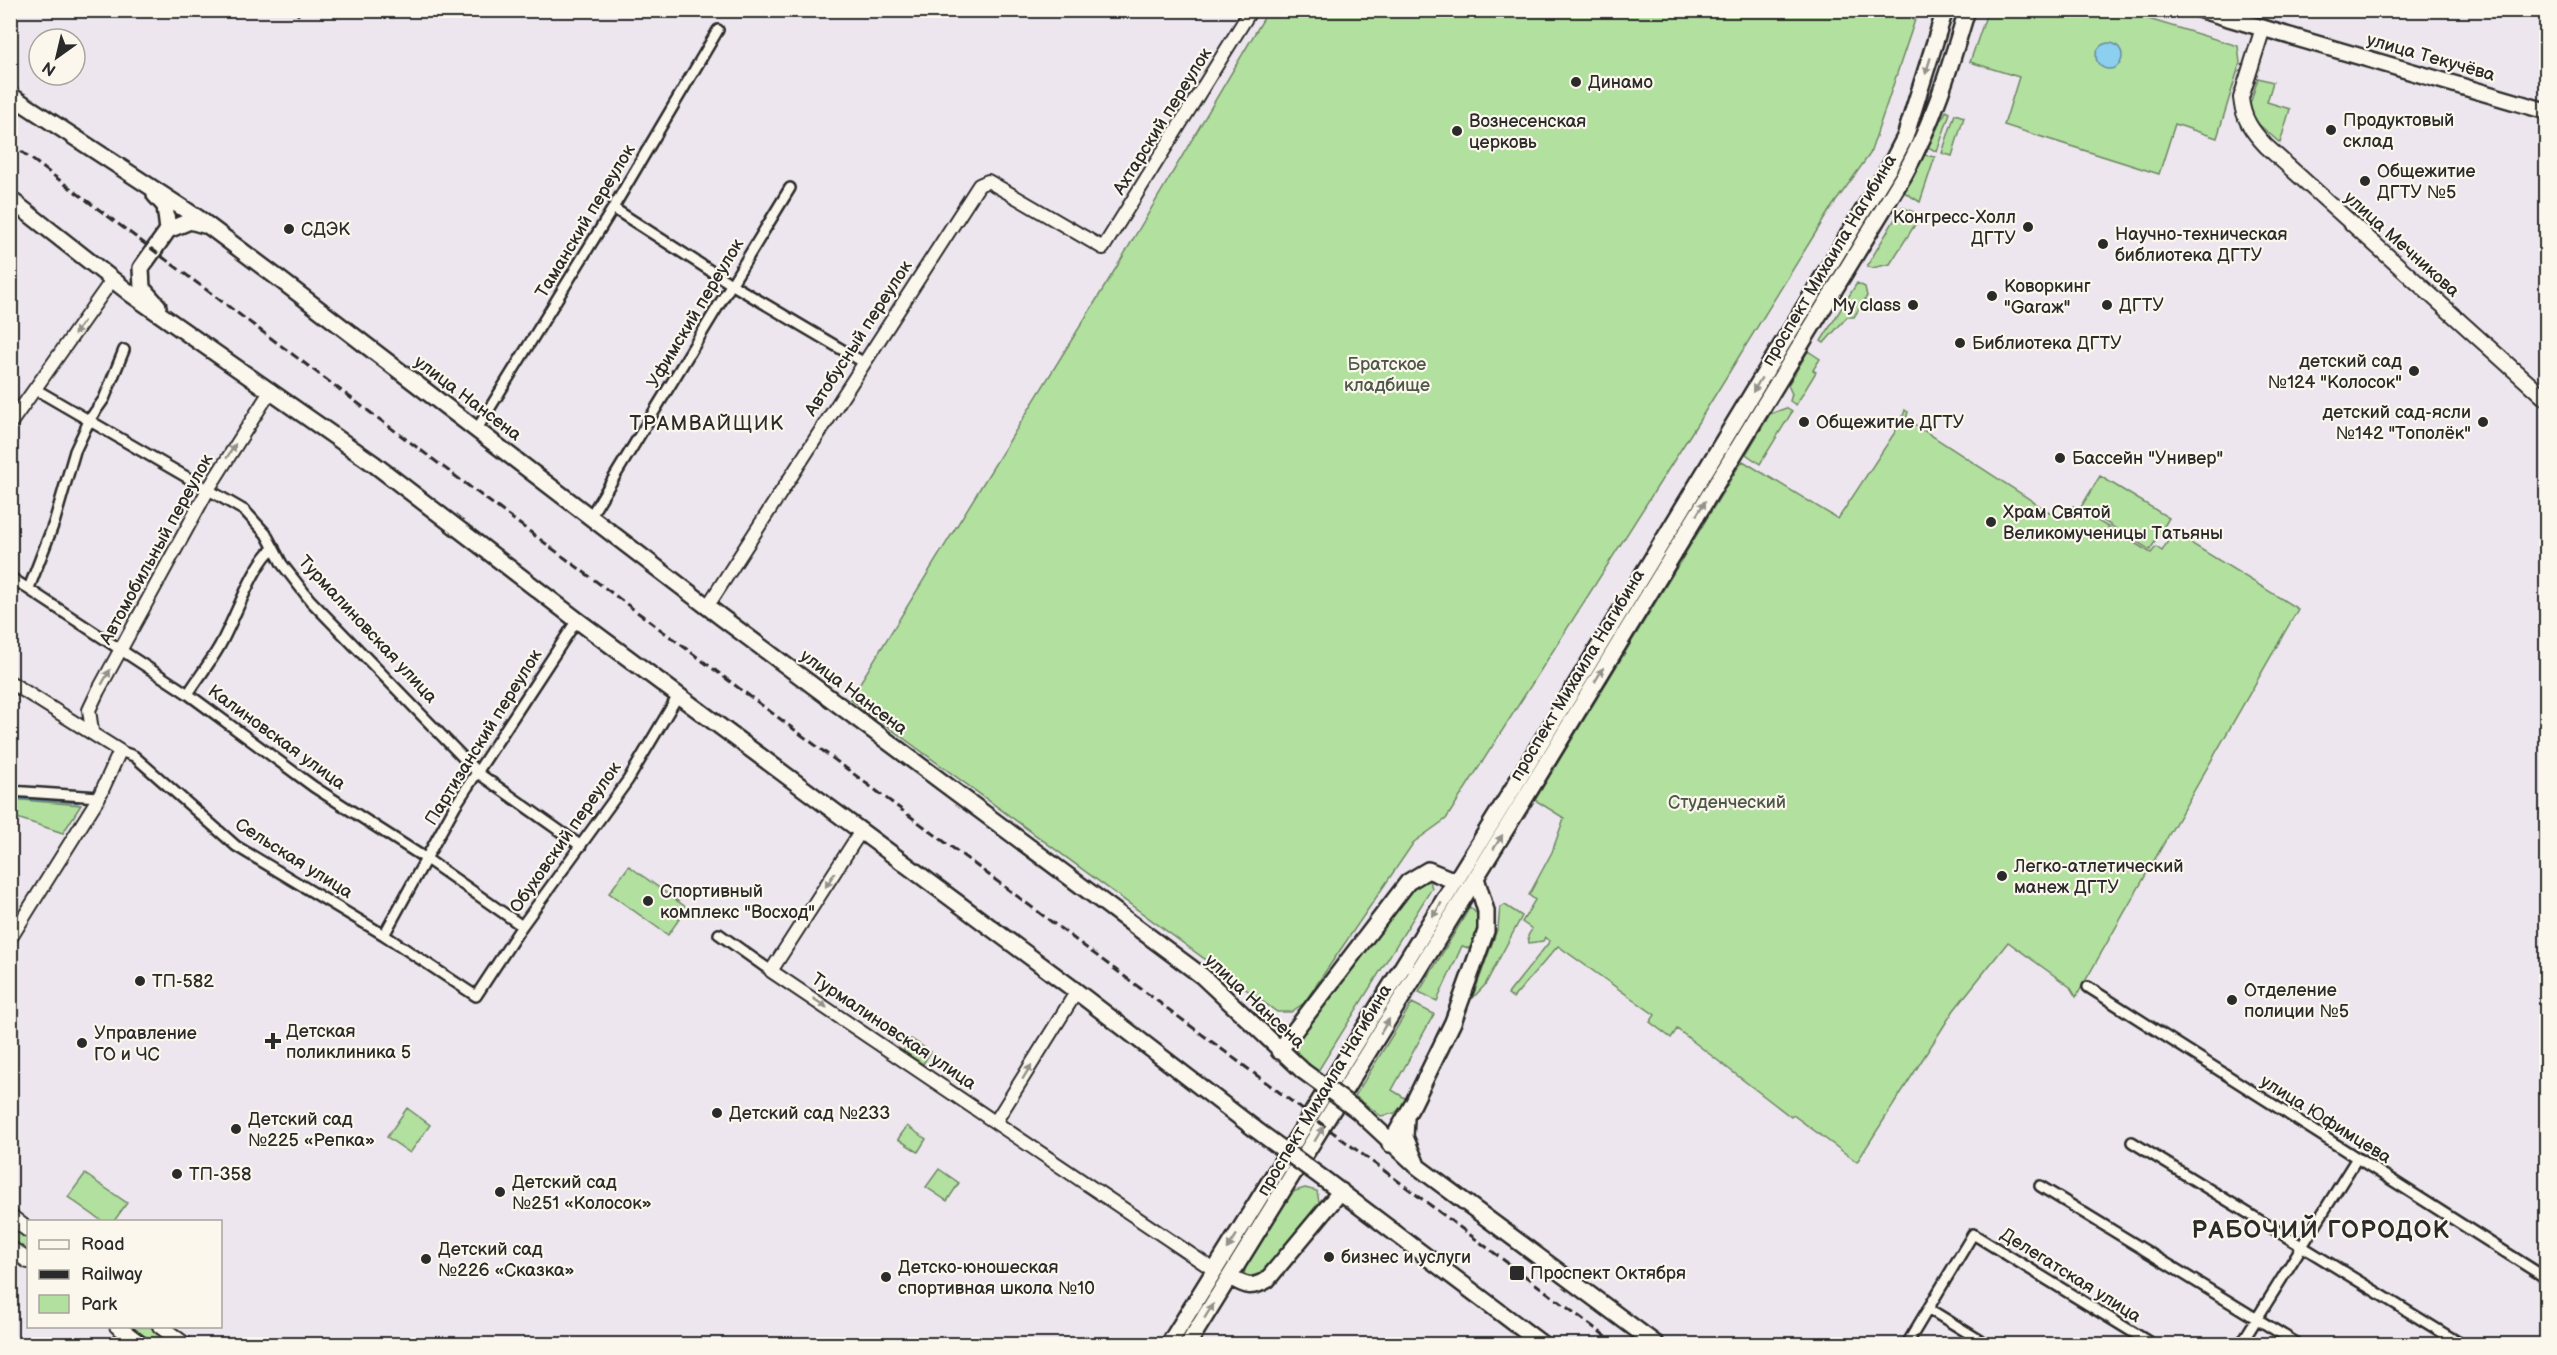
<svg xmlns="http://www.w3.org/2000/svg" width="2557" height="1355" font-family="'Balsamiq Sans',sans-serif">
<style>
.green{fill:#b2e09f;stroke:#6e8665;stroke-width:1.5}
.water{fill:#8ccfee;stroke:#658da0;stroke-width:1.5}
.lines{fill:none;stroke-linecap:round;stroke-linejoin:round}
.stream{stroke:#658da0;stroke-width:3}
.minor-casing{stroke:#2b2b2b;stroke-width:14}
.tertiary-casing{stroke:#2b2b2b;stroke-width:16}
.secondary-casing{stroke:#2b2b2b;stroke-width:18}
.primary-casing{stroke:#2b2b2b;stroke-width:20}
.minor{stroke:#fbf7ec;stroke-width:9}
.tertiary{stroke:#fbf7ec;stroke-width:12}
.secondary{stroke:#fbf7ec;stroke-width:14}
.primary{stroke:#fbf7ec;stroke-width:15}
.rail{stroke:#2b2b2b;stroke-width:3;stroke-dasharray:9 4.5;stroke-linecap:butt}
.primary-bridge-casing{stroke:#2b2b2b;stroke-width:20;stroke-linecap:butt}
.primary-bridge{stroke:#fbf7ec;stroke-width:15}
.oneway{fill:#93918c}
.poi-dot{fill:#2b2b2b;stroke:#fbf7ec;stroke-width:2}
.labels{text-anchor:middle;stroke-width:4.5;stroke-linejoin:round;paint-order:stroke}
.street-label{font-size:18px;fill:#2b2b2b;stroke:#fbf7ec}
.poi-label{font-size:18px;fill:#2b2b2b;stroke:#fbf7ec;text-anchor:start}
.park-label{font-size:18px;fill:#4d5848;stroke:#fbf7ec}
.neighbourhood-label{font-size:20px;letter-spacing:1.5px;fill:#2b2b2b;stroke:#fbf7ec}
.district-label{font-size:24px;font-weight:bold;letter-spacing:1.5px;fill:#2b2b2b;stroke:#fbf7ec}
</style>
<rect width="100%" height="100%" fill="#ede6ee"/>
<filter id="ink" filterUnits="userSpaceOnUse"><feTurbulence type="fractalNoise" baseFrequency=".0167" numOctaves="2"/><feDisplacementMap in="SourceGraphic" scale="12" xChannelSelector="R" yChannelSelector="G"/><feConvolveMatrix kernelMatrix="1 2 1 2 8 2 1 2 1" color-interpolation-filters="sRGB"/></filter>
<g filter="url(#ink)">
<path class="green" d="M1988 10 2122 11 2238 46 2240 63 2217 138 2175 124 2159 174 2004 125 2019 77 1970 62Z
M1268 11H1918L1870 154 1829 211 1699 421 1446 819 1414 842 1304 1003 1291 1012H1277L850 699 1116 268Z
M2258 78 2273 82 2267 102 2290 109 2280 143 2247 114Z
M1946 111 1950 113 1937 152 1928 147Z
M1955 114 1964 117 1952 156 1942 153Z
M1924 155 1935 157 1920 202 1904 192Z
M1902 207 1916 213 1918 220 1890 264 1872 268 1867 266Z
M1857 283 1865 287 1867 296 1854 317H1847L1824 343 1821 341Z
M1808 351 1820 359 1813 370 1816 372 1796 405 1790 401 1792 394 1788 385Z
M1786 408 1792 412 1760 464 1746 454 1770 414Z
M1905 410 1908 412 1906 419 2060 519 2073 506 2151 553 2156 547 2162 551 2173 532 2298 609 2076 997 2070 987 2008 942 1954 1010 1857 1162 1793 1115 1791 1117 1677 1029 1671 1038 1650 1022 1655 1015 1558 946 1513 998 1508 994 1550 941 1545 937 1543 941 1529 943 1528 936 1532 929 1522 922 1535 900 1529 895 1552 852 1564 818 1535 800 1740 464 1743 461 1838 519 1901 423Z
M2100 476 2169 518 2150 550 2081 507Z
M10 799H11L81 805 63 833 11 816Z
M629 866 687 908 668 935 609 893Z
M1422 878 1430 882 1432 888 1318 1071 1306 1064 1295 1049 1299 1033 1413 882Z
M1505 905 1522 916 1485 985 1472 999 1498 927 1500 907Z
M1470 907 1480 917 1471 949 1462 946 1437 1001 1419 992Z
M1412 1003 1434 1014 1392 1090 1408 1100 1395 1113 1381 1116 1355 1096Z
M911 1039 931 1052 923 1064 903 1051Z
M407 1108 430 1125 410 1153 387 1137Z
M907 1126 926 1139 918 1152 898 1139Z
M939 1169 959 1183 947 1201 926 1187Z
M85 1174 127 1203 114 1221H102L68 1197Z
M1305 1188 1317 1191 1320 1207 1268 1272 1250 1281 1244 1276 1246 1263 1289 1196 1295 1191Z
M10 1225 28 1238V1251L11 1238Z
M132 1327H150L174 1344H156Z"/>
<path class="water" d="M2096 56a13 13 0 1 1 26 0a13 13 0 1 1-26 0Z"/>
<g class="lines">
<path class="stream" d="M10 798 78 802"/>
<defs>
<path id="minor" d="M613 208 731 284 863 362
M10 219 20 206
M35 389 245 511 266 534 282 564 310 600 478 773 581 846
M477 429 613 208 718 30
M590 517 790 188
M10 577 188 694 314 787 428 860 522 926
M29 588 54 523 75 451 90 419 104 399 124 350
M188 694C198 678 210 663 219 647 233 624 254 561 274 548
M120 751 134 756 236 846 384 935 476 996 522 926 628 780 679 694
M10 791 99 797
M719 934 771 971
M384 935 455 806 577 620
M2088 987 2546 1278
M2132 1142 2461 1344
M2040 1186 2298 1344
M1929 1309 1986 1344
M1907 1344 1973 1234 2152 1344
M2241 1344 2357 1158"/>
<path id="tertiary" d="M10 424 112 280
M707 607 979 185 988 181 1103 248 1251 10
M10 682 120 751 99 797 10 939
M92 731 89 710 98 691 209 488 271 390
M861 831 771 971 1214 1270
M996 1121 1077 991"/>
<path id="secondary" d="M2263 28 2241 98C2243 119 2252 131 2266 146L2546 399
M10 1216 28 1230
M10 1248 28 1261
M117 1326 141 1344
M160 1326 184 1344"/>
<path id="primary" d="M2201 10 2546 111
M10 95 198 218 278 278 721 617 1202 976 1303 1071
M155 195 165 206 168 230
M10 199 131 294 374 464 577 620 1072 988 1255 1129
M158 306 142 288 141 268 168 230 190 221 204 225
M1279 1051 1408 882 1428 870 1455 881
M1358 1111 1418 1167 1656 1344
M1406 1118 1405 1137 1416 1163
M1390 1144 1413 1104 1453 1022 1486 931V911L1476 878
M1325 1180 1542 1344
M1230 1277C1245 1286 1251 1289 1267 1280L1341 1191
M1169 1344 1512 790 1890 166 1905 137 1945 10
M1188 1344 1525 798 1904 175C1933 123 1950 67 1967 10"/>
</defs>
<use href="#minor" class="minor-casing"/>
<use href="#tertiary" class="tertiary-casing"/>
<use href="#secondary" class="secondary-casing"/>
<use href="#primary" class="primary-casing"/>
<use href="#minor" class="minor"/>
<use href="#tertiary" class="tertiary"/>
<use href="#secondary" class="secondary"/>
<use href="#primary" class="primary"/>
<path class="rail" d="M292 10 300 16
M10 143 1616 1344"/>
<defs>
<path id="primary-bridge" d="M1303 1071 1358 1111
M1255 1129 1325 1180"/>
</defs>
<use href="#primary-bridge" class="primary-bridge-casing"/>
<use href="#primary-bridge" class="primary-bridge"/>
</g>
<defs><path id="oneway-solid" d="M-6-.8H1V-3.2L6.5 0L1 3.2V.8H-6Z" transform="scale(1.5)"/></defs>
<g class="oneway">
<use href="#oneway-solid" transform="translate(1928 66) rotate(107)"/>
<use href="#oneway-solid" transform="translate(79 328) rotate(125)"/>
<use href="#oneway-solid" transform="translate(1757 385) rotate(121)"/>
<use href="#oneway-solid" transform="translate(231 451) rotate(-58)"/>
<use href="#oneway-solid" transform="translate(1701 508) rotate(-58)"/>
<use href="#oneway-solid" transform="translate(1599 675) rotate(-59)"/>
<use href="#oneway-solid" transform="translate(106 677) rotate(-60)"/>
<use href="#oneway-solid" transform="translate(1498 842) rotate(-58)"/>
<use href="#oneway-solid" transform="translate(830 880) rotate(122)"/>
<use href="#oneway-solid" transform="translate(1437 910) rotate(121)"/>
<use href="#oneway-solid" transform="translate(820 1003) rotate(34)"/>
<use href="#oneway-solid" transform="translate(1385 1026) rotate(-59)"/>
<use href="#oneway-solid" transform="translate(1027 1072) rotate(-58)"/>
<use href="#oneway-solid" transform="translate(1319 1134) rotate(-59)"/>
<use href="#oneway-solid" transform="translate(1232 1242) rotate(123)"/>
<use href="#oneway-solid" transform="translate(1209 1311) rotate(-58)"/>
</g>
</g>
<g class="poi-dot">
<circle cx="1576" cy="82" r="6"/>
<circle cx="2331" cy="130" r="6"/>
<circle cx="1457" cy="131" r="6"/>
<circle cx="2365" cy="181" r="6"/>
<circle cx="2028" cy="227" r="6"/>
<circle cx="289" cy="229" r="6"/>
<circle cx="2103" cy="244" r="6"/>
<circle cx="1992" cy="296" r="6"/>
<circle cx="1913" cy="305" r="6"/>
<circle cx="2107" cy="305" r="6"/>
<circle cx="1960" cy="343" r="6"/>
<circle cx="2414" cy="371" r="6"/>
<circle cx="1804" cy="422" r="6"/>
<circle cx="2483" cy="422" r="6"/>
<circle cx="2060" cy="458" r="6"/>
<circle cx="1991" cy="522" r="6"/>
<circle cx="2002" cy="876" r="6"/>
<circle cx="648" cy="901" r="6"/>
<circle cx="140" cy="981" r="6"/>
<circle cx="2232" cy="1000" r="6"/>
<path d="M270 1032h6v6h6v6h-6v6h-6v-6h-6v-6h6z"/>
<circle cx="82" cy="1043" r="6"/>
<circle cx="717" cy="1113" r="6"/>
<circle cx="236" cy="1129" r="6"/>
<circle cx="177" cy="1174" r="6"/>
<circle cx="500" cy="1192" r="6"/>
<circle cx="1329" cy="1257" r="6"/>
<circle cx="426" cy="1259" r="6"/>
<rect x="1509" y="1265" width="16" height="16" rx="3"/>
<circle cx="886" cy="1277" r="6"/>
</g>
<g class="labels">
<g class="street-label">
<text transform="translate(2431 57) rotate(16)" y="6">улица Текучёва</text>
<text transform="translate(1162 121) rotate(-58)" y="6">Ахтарский переулок</text>
<text transform="translate(585 221) rotate(-59)" y="6">Таманский переулок</text>
<text transform="translate(2402 244) rotate(42)" y="6">улица Мечникова</text>
<text transform="translate(1829 260) rotate(-59)" y="6">проспект Михаила Нагибина</text>
<text transform="translate(695 313) rotate(-59)" y="6">Уфимский переулок</text>
<text transform="translate(858 338) rotate(-57)" y="6">Автобусный переулок</text>
<text transform="translate(468 398) rotate(37)" y="6">улица Нансена</text>
<text transform="translate(156 549) rotate(-61)" y="6">Автомобильный переулок</text>
<text transform="translate(368 629) rotate(47)" y="6">Турмалиновская улица</text>
<text transform="translate(1577 675) rotate(-59)" y="6">проспект Михаила Нагибина</text>
<text transform="translate(854 692) rotate(37)" y="6">улица Нансена</text>
<text transform="translate(277 737) rotate(36)" y="6">Калиновская улица</text>
<text transform="translate(483 737) rotate(-58)" y="6">Партизанский переулок</text>
<text transform="translate(565 837) rotate(-55)" y="6">Обуховский переулок</text>
<text transform="translate(294 858) rotate(32)" y="6">Сельская улица</text>
<text transform="translate(1255 1001) rotate(43)" y="6">улица Нансена</text>
<text transform="translate(894 1031) rotate(34)" y="6">Турмалиновская улица</text>
<text transform="translate(1324 1090) rotate(-59)" y="6">проспект Михаила Нагибина</text>
<text transform="translate(2326 1119) rotate(32)" y="6">улица Юфимцева</text>
<text transform="translate(2071 1275) rotate(32)" y="6">Делегатская улица</text>
</g>
<g class="poi-label">
<text x="1588" y="88">Динамо</text>
<text x="2343" y="126">Продуктовый<tspan x="2343" dy="21">склад</tspan></text>
<text x="1469" y="127">Вознесенская<tspan x="1469" dy="21">церковь</tspan></text>
<text x="2377" y="177">Общежитие<tspan x="2377" dy="21">ДГТУ №5</tspan></text>
<text x="2016" y="223" text-anchor="end">Конгресс-Холл<tspan x="2016" dy="21">ДГТУ</tspan></text>
<text x="301" y="235">СДЭК</text>
<text x="2115" y="240">Научно-техническая<tspan x="2115" dy="21">библиотека ДГТУ</tspan></text>
<text x="2004" y="292">Коворкинг<tspan x="2004" dy="21">"Gаraж"</tspan></text>
<text x="1901" y="311" text-anchor="end">My class</text>
<text x="2119" y="311">ДГТУ</text>
<text x="1972" y="349">Библиотека ДГТУ</text>
<text x="2402" y="367" text-anchor="end">детский сад<tspan x="2402" dy="21">№124 "Колосок"</tspan></text>
<text x="2471" y="418" text-anchor="end">детский сад-ясли<tspan x="2471" dy="21">№142 "Тополёк"</tspan></text>
<text x="1816" y="428">Общежитие ДГТУ</text>
<text x="2072" y="464">Бассейн "Универ"</text>
<text x="2003" y="518">Храм Святой<tspan x="2003" dy="21">Великомученицы Татьяны</tspan></text>
<text x="2014" y="872">Легко-атлетический<tspan x="2014" dy="21">манеж ДГТУ</tspan></text>
<text x="660" y="897">Спортивный<tspan x="660" dy="21">комплекс "Восход"</tspan></text>
<text x="152" y="987">ТП-582</text>
<text x="2244" y="996">Отделение<tspan x="2244" dy="21">полиции №5</tspan></text>
<text x="286" y="1037">Детская<tspan x="286" dy="21">поликлиника 5</tspan></text>
<text x="94" y="1039">Управление<tspan x="94" dy="21">ГО и ЧС</tspan></text>
<text x="729" y="1119">Детский сад №233</text>
<text x="248" y="1125">Детский сад<tspan x="248" dy="21">№225 «Репка»</tspan></text>
<text x="189" y="1180">ТП-358</text>
<text x="512" y="1188">Детский сад<tspan x="512" dy="21">№251 «Колосок»</tspan></text>
<text x="438" y="1255">Детский сад<tspan x="438" dy="21">№226 «Сказка»</tspan></text>
<text x="1341" y="1263">бизнес и услуги</text>
<text x="898" y="1273">Детско-юношеская<tspan x="898" dy="21">спортивная школа №10</tspan></text>
<text x="1530" y="1279">Проспект Октября</text>
</g>
<g class="park-label">
<text x="1387" y="370">Братское<tspan x="1387" dy="21">кладбище</tspan></text>
<text x="1727" y="808">Студенческий</text>
</g>
<g class="neighbourhood-label">
<text x="707" y="430">ТРАМВАЙЩИК</text>
</g>
<g class="district-label">
<text x="2321" y="1238">РАБОЧИЙ ГОРОДОК</text>
</g>
</g>
<rect width="2557" height="1355" fill="none" stroke="#fbf7ec" stroke-width="36"/>
<rect x="18" y="18" width="2521" height="1319" fill="none" stroke="#2b2b2b" stroke-width="2" filter="url(#ink)"/>
<rect x="27" y="1220" width="195" height="108" fill="#fbf7ec" stroke="#a8a59f" stroke-width="1.5"/>
<rect x="39" y="1240" width="30" height="9" fill="#fbf7ec" stroke="#a8a59f" stroke-width="1.5"/>
<text x="81" y="1250" font-size="18" fill="#2b2b2b">Road</text>
<rect x="39" y="1270" width="30" height="9" fill="#2b2b2b" stroke="#a8a59f" stroke-width="1.5"/>
<text x="81" y="1280" font-size="18" fill="#2b2b2b">Railway</text>
<rect x="39" y="1295" width="30" height="18" fill="#b2e09f" stroke="#a8a59f" stroke-width="1.5"/>
<text x="81" y="1310" font-size="18" fill="#2b2b2b">Park</text>
<g transform="translate(57 57) rotate(214)"><circle r="28" fill="#fbf7ec" stroke="#a8a59f" stroke-width="1.5"/>
<path d="M0-4.5L10 22L0 15L-10 22Z" fill="#2b2b2b"/>
<text y="-9" font-size="16" font-weight="bold" text-anchor="middle" fill="#2b2b2b">N</text>
</g>
</svg>
